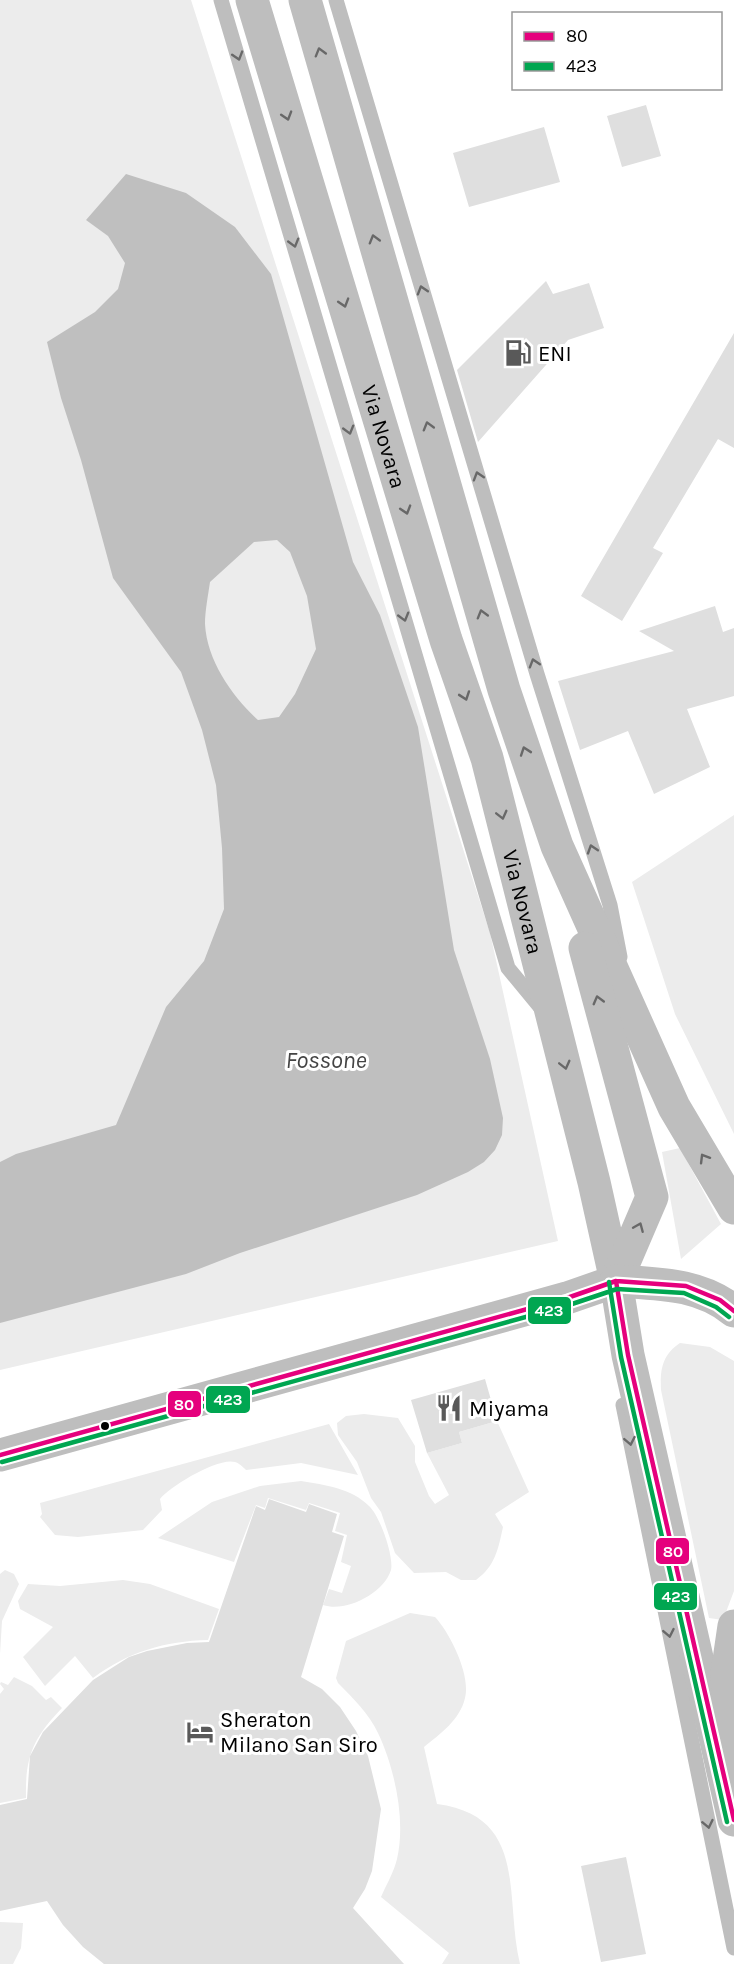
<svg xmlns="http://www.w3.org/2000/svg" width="734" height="1964" font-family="Karla,sans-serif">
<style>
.green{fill:#ececec}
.water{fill:#bfbfbf;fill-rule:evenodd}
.building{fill:#dfdfdf}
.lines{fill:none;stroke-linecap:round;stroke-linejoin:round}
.service{stroke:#bebebe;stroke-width:15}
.tertiary{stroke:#bebebe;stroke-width:33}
.primary{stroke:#bebebe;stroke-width:33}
.bus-1-casing{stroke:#fff;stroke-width:9}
.bus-2-casing{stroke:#fff;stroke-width:9}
.bus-1{stroke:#e5007d;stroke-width:4.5}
.bus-2{stroke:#00a651;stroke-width:4.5}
.oneway{stroke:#686868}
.bus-dot{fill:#000;stroke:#fff;stroke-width:2}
.labels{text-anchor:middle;stroke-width:6;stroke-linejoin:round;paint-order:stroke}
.poi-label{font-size:22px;fill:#000;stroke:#fff;text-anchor:start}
.street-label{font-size:22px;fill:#000;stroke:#fff}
.water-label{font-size:24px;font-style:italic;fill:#444;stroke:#fff}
.line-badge{stroke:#fff;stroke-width:2}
.badge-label{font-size:16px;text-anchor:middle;font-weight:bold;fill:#fff}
</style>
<rect width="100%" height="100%" fill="#fff"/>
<path class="green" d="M0 0H191L490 933 558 1241 0 1370Z
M734 815V1134L675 1014 632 882Z
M680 1148 721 1224 681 1259 662 1152Z
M680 1343 710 1347 734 1361V1591L723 1620 709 1618 661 1390C660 1370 662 1355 680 1343Z
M364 1414 398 1418 415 1446V1462L429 1496 435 1504 449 1495 427 1453 462 1443 459 1432 497 1421 529 1492 495 1514 503 1527C498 1550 495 1566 476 1580H461L446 1572 414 1573 395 1553 381 1512 371 1498 357 1462 338 1435 337 1423 346 1416Z
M329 1424 358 1475 301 1463 246 1470C243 1467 239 1463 235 1462 218 1457 169 1487 160 1499L162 1510 143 1530 78 1537 55 1535 40 1517 42 1514 40 1503Z
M301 1481C325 1485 351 1488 369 1506 380 1516 394 1556 391 1570 384 1593 346 1613 323 1605L329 1589 342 1593 351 1566 341 1562 347 1535 335 1531 340 1513 309 1503 306 1510 268 1498 265 1508 256 1505 234 1562 158 1538 212 1502 260 1486Z
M5 1570 14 1574 19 1584 2 1621 0 1654V1574Z
M123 1580 150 1584 219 1609 208 1640C165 1641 128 1652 93 1678L75 1656 45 1686 23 1657 53 1627 20 1609 18 1601 28 1584 60 1586Z
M410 1613 435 1617C450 1633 471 1675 465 1698 460 1720 440 1734 424 1747L437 1804C529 1816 504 1898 520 1964H442L449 1953 381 1897C386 1885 394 1872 397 1859 406 1821 395 1769 378 1733 369 1714 353 1698 338 1683L336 1678 346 1641Z
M14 1677 32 1686 46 1700 51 1697 62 1708C33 1738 25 1757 26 1798L0 1803V1694L4 1689 0 1684 1 1682 8 1685Z
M0 1922 23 1923 21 1948 13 1964H0Z"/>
<path class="water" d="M126 174 186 193 235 227 271 274 353 562 380 615 418 727 454 950 490 1059 503 1118 502 1135 495 1150 484 1162 468 1172 417 1195 240 1253 186 1274 0 1323V1162L16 1154 116 1125 166 1007 204 961 224 909 222 848 216 785 202 730 181 672 113 578 81 460 61 398 47 342 95 312 118 289 125 263 108 236 86 220ZM277 540 290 552 307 596 316 649 295 694 279 717 258 720C232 696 207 661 205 624 205 611 208 596 210 582L254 542Z"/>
<path class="building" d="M646 105 661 156 622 167 607 116Z
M544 127 560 182 469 207 453 153Z
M546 281 553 294 589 283 604 328 568 340 478 442 457 370Z
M734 333V448L718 439 653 548 663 553 622 621 581 596Z
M715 606 723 632 734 628V696L687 709 710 767 654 794 628 731 580 750 558 681 674 651 639 631Z
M485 1379 497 1421 459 1432 462 1443 427 1453 411 1400Z
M269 1499 306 1512 309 1504 337 1514 332 1532 344 1536 301 1677 322 1689 340 1707 356 1731 368 1756 381 1809 372 1871 365 1889 353 1908 404 1964H104L83 1947 63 1925 47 1901 0 1911V1805L27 1799 30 1756 43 1732 93 1680 129 1657 147 1651 187 1643 209 1642 256 1506 265 1510Z
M626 1857 646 1954 601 1962 581 1866Z"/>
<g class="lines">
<path class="service" d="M221 0 508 968 541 1008
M336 0 537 674 610 905 620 957
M623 1405 734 1948"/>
<path class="tertiary" d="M0 1455 567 1298 616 1281"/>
<g class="primary">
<path id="s1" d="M252 0 446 640 487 758 594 1182 616 1281 628 1355 734 1820"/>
<path d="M305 0 504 690 557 846 674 1107 734 1208"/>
<path d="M585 948 652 1197 616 1281"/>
<path d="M616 1281C659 1284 699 1283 734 1311"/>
<path d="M731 1731 727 1674 734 1626"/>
</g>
<defs>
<path id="bus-1" d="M616 1281 628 1355 734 1820
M0 1455 567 1298 616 1281 686 1286 720 1300 734 1311"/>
<path id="bus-2" d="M609 1282 621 1357 727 1822
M2 1462 569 1305 617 1289 684 1293 716 1307 729 1317"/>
</defs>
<use href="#bus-1" class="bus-1-casing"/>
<use href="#bus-2" class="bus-2-casing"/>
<use href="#bus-1" class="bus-1"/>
<use href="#bus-2" class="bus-2"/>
</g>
<defs><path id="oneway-chevron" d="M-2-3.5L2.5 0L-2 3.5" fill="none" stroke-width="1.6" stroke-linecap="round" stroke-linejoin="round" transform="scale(1.5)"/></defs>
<g class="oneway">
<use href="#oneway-chevron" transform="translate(320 52) rotate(-106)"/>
<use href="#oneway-chevron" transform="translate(238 56) rotate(73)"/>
<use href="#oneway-chevron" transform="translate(287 116) rotate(73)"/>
<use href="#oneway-chevron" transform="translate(374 239) rotate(-106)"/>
<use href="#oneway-chevron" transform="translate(294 243) rotate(74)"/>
<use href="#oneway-chevron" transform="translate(422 290) rotate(-107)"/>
<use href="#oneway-chevron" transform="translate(344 303) rotate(73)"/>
<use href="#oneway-chevron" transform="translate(428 426) rotate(-106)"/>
<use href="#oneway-chevron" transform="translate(349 430) rotate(74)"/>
<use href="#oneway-chevron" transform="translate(478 476) rotate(-107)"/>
<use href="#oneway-chevron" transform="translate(406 510) rotate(73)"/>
<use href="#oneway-chevron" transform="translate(482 614) rotate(-106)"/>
<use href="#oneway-chevron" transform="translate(404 617) rotate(74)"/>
<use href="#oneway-chevron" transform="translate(534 663) rotate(-107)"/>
<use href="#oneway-chevron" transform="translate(465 696) rotate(71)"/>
<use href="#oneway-chevron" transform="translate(525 751) rotate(-109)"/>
<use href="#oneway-chevron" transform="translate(502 815) rotate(76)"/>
<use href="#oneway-chevron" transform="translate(592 849) rotate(-108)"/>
<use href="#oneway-chevron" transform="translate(598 1000) rotate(-105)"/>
<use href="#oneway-chevron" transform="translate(565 1065) rotate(76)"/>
<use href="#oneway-chevron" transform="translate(704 1158) rotate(-121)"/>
<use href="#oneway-chevron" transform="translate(639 1227) rotate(-67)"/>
<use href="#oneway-chevron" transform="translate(630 1441) rotate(79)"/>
<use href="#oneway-chevron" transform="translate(669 1633) rotate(79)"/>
<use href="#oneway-chevron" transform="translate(708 1824) rotate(78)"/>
</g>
<defs>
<symbol id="fuel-bare" viewBox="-9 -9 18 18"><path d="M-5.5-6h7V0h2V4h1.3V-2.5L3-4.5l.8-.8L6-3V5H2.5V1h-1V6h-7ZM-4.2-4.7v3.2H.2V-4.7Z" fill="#595959" stroke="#fff" stroke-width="2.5" paint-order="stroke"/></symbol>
<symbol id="restaurant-bare" viewBox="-9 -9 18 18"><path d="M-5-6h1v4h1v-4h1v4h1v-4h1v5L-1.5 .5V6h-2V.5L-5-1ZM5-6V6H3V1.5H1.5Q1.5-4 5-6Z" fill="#595959" stroke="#fff" stroke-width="2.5" paint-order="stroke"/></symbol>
<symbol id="hotel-bare" viewBox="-9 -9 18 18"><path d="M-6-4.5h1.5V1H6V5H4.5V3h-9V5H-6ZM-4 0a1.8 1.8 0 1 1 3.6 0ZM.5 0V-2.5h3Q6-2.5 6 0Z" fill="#595959" stroke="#fff" stroke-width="2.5" paint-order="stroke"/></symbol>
</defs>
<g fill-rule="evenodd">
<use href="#fuel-bare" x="499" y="334" width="38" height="38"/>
<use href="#restaurant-bare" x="430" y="1389" width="38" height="38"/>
<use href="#hotel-bare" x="181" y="1713" width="38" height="38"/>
</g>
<circle class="bus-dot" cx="105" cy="1426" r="5"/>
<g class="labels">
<g class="poi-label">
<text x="538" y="361">ENI</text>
<text x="469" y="1416">Miyama</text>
<text x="220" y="1727">Sheraton<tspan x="220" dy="25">Milano San Siro</tspan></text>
</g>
<g class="street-label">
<text dy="8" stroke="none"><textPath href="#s1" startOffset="456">Via Novara</textPath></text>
<text dy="8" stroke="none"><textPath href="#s1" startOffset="942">Via Novara</textPath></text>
</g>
<g class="water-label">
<text x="326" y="1068">Fossone</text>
</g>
</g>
<g class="line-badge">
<rect x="527" y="1296" width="45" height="29" rx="6" fill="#00a651"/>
<rect x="205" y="1385" width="46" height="29" rx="6" fill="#00a651"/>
<rect x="167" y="1390" width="35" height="28" rx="6" fill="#e5007d"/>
<rect x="655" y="1537" width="35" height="28" rx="6" fill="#e5007d"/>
<rect x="653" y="1582" width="45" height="29" rx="6" fill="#00a651"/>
</g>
<g class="badge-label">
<text x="549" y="1316">423</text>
<text x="228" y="1405">423</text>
<text x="184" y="1410">80</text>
<text x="673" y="1557">80</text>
<text x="676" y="1602">423</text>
</g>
<rect x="512" y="12" width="210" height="78" fill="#ffffff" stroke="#999999" stroke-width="1.5"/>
<rect x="524" y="32" width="30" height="9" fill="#e5007d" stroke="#999999" stroke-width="1.5"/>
<text x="566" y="42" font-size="18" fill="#000000">80</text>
<rect x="524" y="62" width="30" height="9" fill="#00a651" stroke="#999999" stroke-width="1.5"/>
<text x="566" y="72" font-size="18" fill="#000000">423</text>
</svg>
